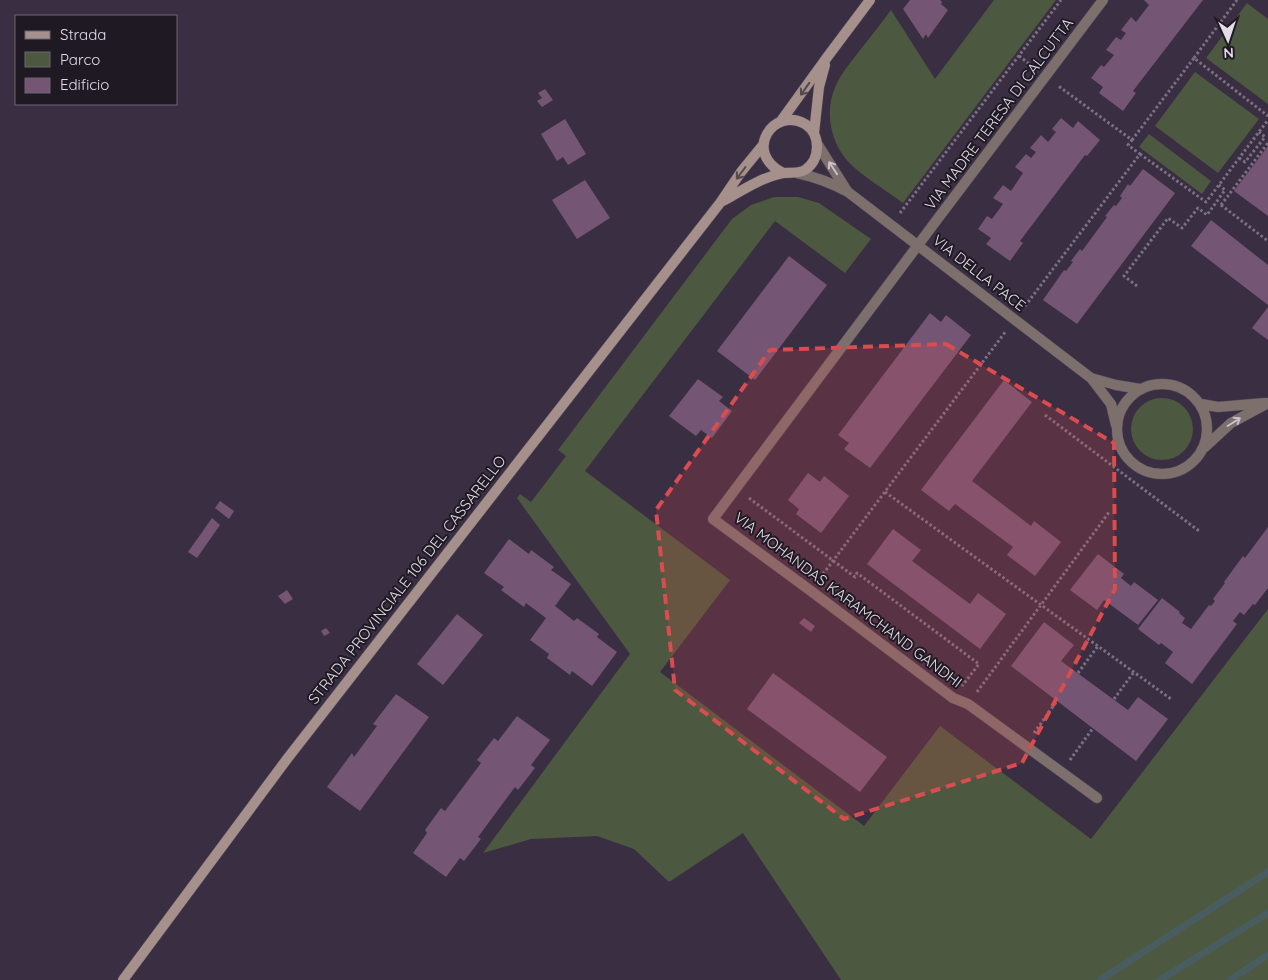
<svg xmlns="http://www.w3.org/2000/svg" width="1268" height="980" font-family="Quicksand,sans-serif">
<style>
.green{fill:#4c583f}
.lines{fill:none;stroke-linecap:round;stroke-linejoin:round}
.stream{stroke:#495d60;stroke-width:7}
.building{fill:#745573}
.street-casing{stroke:#554a5d;stroke-width:11}
.secondary-casing{stroke:#554a5d;stroke-width:11}
.path{stroke:#7c7183;stroke-width:3;stroke-dasharray:2.5 2.5;stroke-linecap:butt}
.street{stroke:#7c6f6c;stroke-width:10}
.secondary{stroke:#a5908c;stroke-width:10}
.oneway{stroke:#54494c}
.oneway2{stroke:#cac1ca}
.marked{fill:#d94c4f;fill-opacity:0.2;stroke:#d94c4f;stroke-width:4;stroke-dasharray:10 6;stroke-linejoin:round}
.labels{text-anchor:middle;stroke-width:4;stroke-linejoin:round;paint-order:stroke}
.street-label{font-size:15px;fill:#e4dce9;stroke:#1e1922}
</style>
<rect width="100%" height="100%" fill="#3a2e42"/>
<path class="green" d="M994 0H1056L903 203C886 190 858 174 845 158 829 137 825 109 836 85 842 72 852 61 860 50 871 37 881 23 891 10L935 79Z
M1247 3 1268 19V104L1206 58Z
M1195 72 1259 119 1218 173 1155 126Z
M1149 134 1211 181 1202 194 1139 147Z
M774 197H798L819 203 871 239 845 273 775 221 585 471 730 580 660 672 864 826 940 726 1091 839 1268 609V980H841L743 833 669 882 634 849 597 836 531 839 483 853 630 654 517 498 520 494 531 502 566 456 558 450 732 219 751 205Z
M1131 429a31 31 0 1 1 62 0a31 31 0 1 1-62 0Z"/>
<g class="lines">
<path class="stream" d="M1100 980 1268 872
M1160 980 1268 913
M1230 980 1268 955"/>
</g>
<path class="building" d="M910 0H940L942 2 941 4 948 10 928 38 926 34 923 39 903 9Z
M1144 0H1203L1133 91 1136 93 1123 111 1099 93 1103 87 1091 78 1101 65 1104 67 1114 55 1106 50 1116 37 1121 40 1126 33 1121 30 1131 17 1136 22 1149 5Z
M545 89 553 100 542 107 537 101 542 98 538 93Z
M1061 118 1073 128 1078 121 1100 140 1087 156 1085 155 1020 241 1023 243 1010 261 986 244 991 238 978 229 987 216 992 219 1003 204 993 198 1003 185 1011 191 1023 173 1015 167 1026 154 1031 158 1036 152 1030 148 1041 135 1048 142 1056 132 1052 129Z
M565 119 586 154 568 165 563 157 557 161 541 134Z
M1268 146V216L1234 191Z
M1143 169 1175 193 1077 324 1043 300 1064 270 1066 271 1073 262 1071 261 1080 249 1082 251 1107 217 1105 216 1114 205 1116 206 1122 198 1120 196 1128 184 1130 186Z
M585 180 610 218 577 239 552 200Z
M1211 220 1268 265V305L1191 246Z
M789 256 827 285 755 380 717 351Z
M1268 307V340L1252 328Z
M930 313 941 322 946 315 971 335 870 468 844 449 849 443 838 435Z
M698 379 723 397 719 401 732 411 712 438 701 430 696 436 669 416Z
M1004 380 1032 402 972 481 1031 526 1034 521 1061 542 1035 576 1007 555 1013 547 955 504 949 511 921 490Z
M808 473 820 482 824 476 849 496 821 533 796 514 799 509 788 500Z
M220 501 234 511 229 519 215 508Z
M212 518 220 525 197 558 188 552Z
M1268 527V588L1255 605 1253 604 1244 615 1240 612 1233 621 1237 624 1192 684 1165 663 1173 652 1161 643 1159 645 1138 629 1162 598 1180 612 1179 613 1185 618 1182 623 1191 629 1209 605 1211 606 1215 601 1213 599 1225 583 1224 582 1243 556 1245 558Z
M893 529 921 550 912 561 970 604 978 593 1006 614 980 649 867 564Z
M509 539 529 554 531 550 554 567 551 570 571 584 555 606 574 621 577 618 599 634 597 637 617 652 592 686 572 671 570 675 547 658 549 654 530 640 546 618 526 603 524 607 501 590 504 587 484 573Z
M1098 554 1124 574 1121 578 1131 586 1134 582 1158 600 1138 625 1104 600 1097 610 1070 590Z
M287 590 293 599 285 604 278 596Z
M457 614 483 635 443 685 417 664Z
M804 618 815 626 811 632 799 623Z
M1044 622 1074 645 1061 661 1128 710 1138 697 1168 719 1136 761 1011 666Z
M326 628 330 633 324 636 321 631Z
M773 673 887 757 860 792 747 709Z
M396 694 429 717 360 811 327 787 352 753 354 757 377 726 373 724Z
M517 716 550 740 531 765 535 768 518 790 515 787 478 837 481 839 464 861 460 858 446 877 413 853 427 833 425 830 441 808 445 811 481 763 477 760 494 738 498 741Z"/>
<g class="lines">
<defs>
<path id="street" d="M818 145 847 191
M797 173C816 177 830 182 848 192L1091 378
M1117 429a45 45 0 1 1 90 0a45 45 0 1 1-90 0Z
M1201 404 1218 407 1265 403
M1116 425 1111 404 1091 378 1116 385 1140 389
M1205 447 1231 423 1268 403
M1097 798 968 704 953 698 811 591 713 519 936 221 1103 0"/>
<path id="secondary" d="M781 121 828 56 870 0
M814 133 819 87 825 65
M723 201C741 191 762 177 783 173 791 172 798 174 805 170 821 159 821 134 805 124 774 106 742 152 783 173
M123 980 287 759 720 203 741 172 763 145"/>
</defs>
<use href="#street" class="street-casing"/>
<use href="#secondary" class="secondary-casing"/>
<path class="path" d="M1019 56 1032 66
M1194 58 1237 0
M1132 140 1194 58 1268 116
M1140 154 1206 202 1268 120
M1239 158 1245 162 1265 137 1259 132
M1221 205 1268 143
M1221 205 1268 241
M900 213 1061 0
M1137 286 1124 276 1168 218 1182 228 1198 208 1207 215 1225 190 1219 185
M1025 306 1140 154 1128 145 1132 140 1057 85
M1045 415 1199 531
M885 492 1171 699
M749 498 855 577 857 573 979 664 962 686
M820 578 1006 331
M1078 673 1098 646
M977 692 1110 511
M1114 699 1134 672
M1034 733 1057 701
M1070 760 1093 728"/>
<use href="#street" class="street"/>
<use href="#secondary" class="secondary"/>
</g>
<defs><path id="oneway-shaft" d="M-6 0H5M1.5-3L5.5 0L1.5 3" fill="none" stroke-width="1.6" stroke-linecap="round" stroke-linejoin="round" transform="scale(1.25)"/></defs>
<g class="oneway">
<use href="#oneway-shaft" transform="translate(805 89) rotate(125)"/>
<use href="#oneway-shaft" transform="translate(741 173) rotate(127)"/>
</g>
<g class="oneway2">
<use href="#oneway-shaft" transform="translate(833 168) rotate(-123)"/>
<use href="#oneway-shaft" transform="translate(1234 422) rotate(-32)"/>
</g>
<path class="marked" d="M946 344 1114 443 1115 589 1022 763 844 819 675 690 656 510 770 350Z"/>
<g class="labels">
<g class="street-label">
<text transform="translate(999 114) rotate(-53)" y="5">VIA MADRE TERESA DI CALCUTTA</text>
<text transform="translate(979 273) rotate(38)" y="5">VIA DELLA PACE</text>
<text transform="translate(407 580) rotate(-52)" y="5">STRADA PROVINCIALE 106 DEL CASSARELLO</text>
<text transform="translate(848 600) rotate(37)" y="5">VIA MOHANDAS KARAMCHAND GANDHI</text>
</g>
</g>
<rect x="15" y="15" width="162" height="90" fill="#1e1922" stroke="#6d6772"/>
<rect x="25" y="31" width="25" height="8" fill="#a5908c" stroke="#6d6772"/>
<text x="60" y="40" font-size="15" fill="#e4dce9">Strada</text>
<rect x="25" y="52" width="25" height="15" fill="#4c583f" stroke="#6d6772"/>
<text x="60" y="65" font-size="15" fill="#e4dce9">Parco</text>
<rect x="25" y="78" width="25" height="15" fill="#745573" stroke="#6d6772"/>
<text x="60" y="90" font-size="15" fill="#e4dce9">Edificio</text>
<g transform="translate(1228 40) rotate(177)" stroke="#1e1922" stroke-width="4" paint-order="stroke">
<path d="M0-4L9 19L0 12L-9 19Z" fill="#e4dce9"/>
<text y="-8" font-size="14" font-weight="bold" text-anchor="middle" fill="#e4dce9">N</text>
</g>
</svg>
